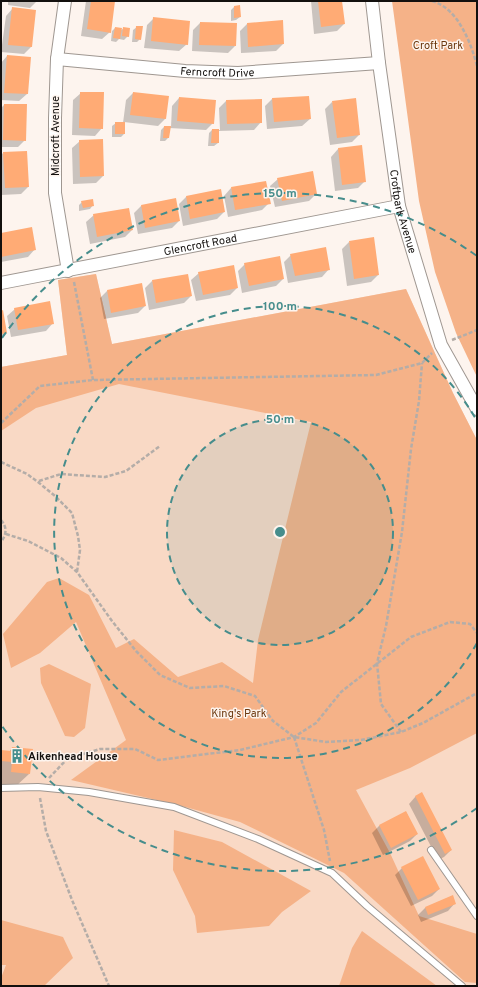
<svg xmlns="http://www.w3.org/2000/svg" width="478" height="987" font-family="Overpass,sans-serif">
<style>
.green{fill:#f9d9c5}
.forest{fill:#f5b288}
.shadow{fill:#0003}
.building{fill:#ffab75}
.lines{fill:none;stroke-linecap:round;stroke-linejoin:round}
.lane-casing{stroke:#9f9791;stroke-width:8}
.street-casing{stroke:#9f9791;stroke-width:14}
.path{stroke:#b4ada8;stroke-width:2.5;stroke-dasharray:4 2;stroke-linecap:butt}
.lane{stroke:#fff;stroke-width:6}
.street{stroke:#fff;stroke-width:12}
.ring{fill:none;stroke:#468d8c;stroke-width:2;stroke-dasharray:7 5}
.labels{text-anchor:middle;stroke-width:3;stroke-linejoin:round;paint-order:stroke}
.park-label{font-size:11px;fill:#6c380f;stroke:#fdf4ee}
.street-label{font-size:11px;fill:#13100e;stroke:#fdf4ee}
.poi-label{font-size:11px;font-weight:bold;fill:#13100e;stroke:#fdf4ee;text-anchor:start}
.centre{fill:#468d8c;stroke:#fdf4ee;stroke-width:2}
.ring-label{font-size:12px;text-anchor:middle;font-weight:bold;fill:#468d8c;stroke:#fdf4ee;stroke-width:3;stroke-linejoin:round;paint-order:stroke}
</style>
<rect width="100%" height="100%" fill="#fdf4ee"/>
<path class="green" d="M96 274 112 344 406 289 453 393 477 440V986H1V367L67 355 58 280Z"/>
<path class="forest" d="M392 1H477V377L456 333 435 272 419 201Z
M96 274 112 344 406 289 453 393 477 440V733L410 768 356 790 390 853 419 916 477 934V983L465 982 344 873 240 822 178 805 71 780 126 740 76 622 40 653 11 668 3 634 47 582 59 578 89 595 116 648 134 639 178 677 222 662 253 683 258 640 311 422 119 384 36 408 1 431V367L67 355 58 280Z
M49 664 91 684 85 728 74 737 65 736 41 683 40 668Z
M174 830 222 842 311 891 282 912 269 926 197 933 195 916 173 870Z
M1 920 63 937 73 958 44 986H1V978L6 965H1Z
M362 931 437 986H339L352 948Z"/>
<path class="shadow" d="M8 1H37L30 8 8 5Z
M86 1H114L110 32 102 39 81 36Z
M311 1H341L344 24 337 31 314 34Z
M239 6 240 17 236 20 231 21V10L234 7Z
M13 8 35 11 31 47 24 54 1 52 6 16Z
M154 18 187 44 179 51 144 48 147 25Z
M200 23 235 46 228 53 192 51 193 30Z
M247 24 283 44 276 51 241 53 240 31Z
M137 27 140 39 137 42H132L133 30Z
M115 28 120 31 124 28 128 36 124 40 119 39 116 42 111 41 112 31Z
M7 56 30 58 27 94 19 101 1 100V63Z
M81 93 102 128 95 136 72 135 73 100Z
M133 93 168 97 165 119 158 126 124 122V134L121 137H112V126L116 123H123L126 100Z
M179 98 213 123 206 130 169 128 168 138 165 141H160L161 130 164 127H171L172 106Z
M272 99 310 119 302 126 267 129 265 106Z
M226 101 261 122 254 130 218 131V143L214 146H208L209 133 212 130H220L219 108Z
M332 102 359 135 352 142 330 145 325 109Z
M4 105H26L25 140 18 147H1V108Z
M80 141 103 176 96 183 73 184 72 148Z
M361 146 365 181 358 188 335 191 331 157 338 149Z
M3 153 28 187 21 194 1 195V155Z
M278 179 316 194 309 201 275 207 270 186Z
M231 188 269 203 262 210 228 217 224 196Z
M220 190 224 212 217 219 183 226 179 204 186 197Z
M175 199 179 221 172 228 138 234 134 213 141 206Z
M82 202 93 205 90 209 79 211V205Z
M94 215 132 230 125 237 90 244 86 222Z
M1 234 35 249 28 257 1 262Z
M349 242 378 275 371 282 347 286 342 249Z
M291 255 329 269 322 277 288 283 284 262Z
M245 264 283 279 276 286 242 293 238 271Z
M199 273 237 288 230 295 196 301 191 280Z
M152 281 191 296 184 303 149 310 145 288Z
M141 284 145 306 138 313 104 319 100 298 107 291Z
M15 309 53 323 46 331 11 337 7 316Z
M1 312 6 333 1 338Z
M12 748 29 774 15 787 1 786V751L9 752Z
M416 796 451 850 444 857 438 860 409 804Z
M406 812 417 834 410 841 383 855 372 833 379 826Z
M402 868 439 889 432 896 411 906 395 875Z
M452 896 455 903 448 911 421 922 418 915 425 908Z"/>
<path class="building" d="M91 1H115L111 33 87 29Z
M318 1H342L345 24 321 27Z
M240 5 241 17 234 18V6Z
M12 7 36 10 32 47 8 45Z
M153 17 190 21 188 45 151 41Z
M283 20 284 44 248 47 247 23Z
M200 22 237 23 236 46 199 45Z
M136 26H143L141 40 135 39Z
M115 27 122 28 120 39 113 38Z
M123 27 130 28 129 37 122 36Z
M7 55 31 57 28 94 4 93Z
M80 92H104L103 129 79 128Z
M133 92 169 96 166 119 130 115Z
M309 96 311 119 274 122 272 98Z
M179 97 216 100 214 124 177 121Z
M356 98 360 135 337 138 332 101Z
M262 99V123L227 124 226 100Z
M4 104H27L26 141 3 140Z
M115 122H125V134H115Z
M164 126H171L169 138H163Z
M212 129H219V143H211Z
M103 139 104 176 80 177 79 140Z
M362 145 366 182 342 185 338 148Z
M27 151 29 187 5 188 3 152Z
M313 171 317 194 282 201 277 178Z
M266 181 271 204 235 210 231 187Z
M221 189 225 212 190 219 186 196Z
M176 198 180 221 145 228 141 205Z
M93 199 94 206 83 208 81 201Z
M129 208 133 230 97 237 93 214Z
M32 227 36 250 1 257V233Z
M374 237 379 275 354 279 349 241Z
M326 247 330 270 295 276 290 254Z
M280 256 284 279 249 286 244 263Z
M234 265 238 288 203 295 198 272Z
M188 274 192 296 156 303 152 280Z
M142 283 146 306 111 313 107 290Z
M50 301 54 324 18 330 14 308Z
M3 310 7 333 1 334V311Z
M12 747 33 749 30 774 11 772 12 762 1 761V750L11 751Z
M422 792 452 850 445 854 415 796Z
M406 811 418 834 391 848 379 825Z
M423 856 440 889 418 900 401 867Z
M453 895 456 904 428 915 425 907Z"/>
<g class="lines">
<defs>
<path id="lane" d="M1 788 38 787 89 792 174 807 258 839 332 873 367 906 462 986
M431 850 477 916"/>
<g id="street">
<path d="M65 1 57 59 55 118V193L68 271"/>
<path id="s1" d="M372 1 379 63 399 206 441 345 477 409"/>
<path id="s2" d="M57 59 185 71 238 73 379 63"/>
<path id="s3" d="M1 283 399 206"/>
</g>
</defs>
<use href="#lane" class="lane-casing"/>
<use href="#street" class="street-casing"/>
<path class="path" d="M432 1C458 8 471 43 477 66
M74 282 93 380
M452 340 477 330
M1 423 40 386 93 380 376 375 422 363 432 353
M1 462 27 474 38 482 55 496 72 513 78 536 80 550 77 572
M39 481 61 474 105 477 126 471 160 446
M1 520C7 527 7 534 1 542
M6 534 28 541 61 558 77 572 112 621 136 651 160 675 190 688 224 686 255 696 273 721 294 737 326 742 361 740 401 732 423 723 477 693
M401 732 381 704 377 663 386 626 402 532 411 449 419 401 422 363
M294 737 324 830 330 861
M49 778 67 759 100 749H135L158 760 240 750 294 737 316 723 341 692 411 637 450 622 470 624 477 633
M40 798 46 831 72 900 109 986"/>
<use href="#lane" class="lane"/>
<use href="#street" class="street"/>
</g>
<circle cx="280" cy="532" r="113" fill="#468d8c" fill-opacity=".12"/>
<g class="ring">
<circle cx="280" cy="532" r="113"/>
<path d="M477 643A226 226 0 1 1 477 421"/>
<path d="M477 808A339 339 0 0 1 2 726M2 338A339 339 0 0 1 477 256"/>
</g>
<defs>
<symbol id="building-bare" viewBox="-9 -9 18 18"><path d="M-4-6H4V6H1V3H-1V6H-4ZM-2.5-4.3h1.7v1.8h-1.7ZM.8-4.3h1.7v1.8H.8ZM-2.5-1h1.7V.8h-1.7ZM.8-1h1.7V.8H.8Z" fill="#468d8c" stroke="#fdf4ee" stroke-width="2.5" paint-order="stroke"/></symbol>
</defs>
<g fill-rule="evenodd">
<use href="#building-bare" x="7" y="746" width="20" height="20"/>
</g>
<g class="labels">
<g class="park-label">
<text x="438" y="49">Croft Park</text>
<text x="239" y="717">King's Park</text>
</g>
<g class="street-label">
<text dy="4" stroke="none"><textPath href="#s2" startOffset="161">Ferncroft Drive</textPath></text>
<text transform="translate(55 136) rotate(-90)" y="4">Midcroft Avenue</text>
<text dy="4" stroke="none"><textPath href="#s1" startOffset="213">Croftpark Avenue</textPath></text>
<text dy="4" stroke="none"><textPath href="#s3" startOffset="203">Glencroft Road</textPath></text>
</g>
<g class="poi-label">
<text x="28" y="760">Aikenhead House</text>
</g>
</g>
<circle cx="280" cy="532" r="6" class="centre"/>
<g class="ring-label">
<text x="280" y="197">150 m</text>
<text x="280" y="310">100 m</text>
<text x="280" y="423">50 m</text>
</g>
<rect width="478" height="987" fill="none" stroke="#13100e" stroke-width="4"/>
</svg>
